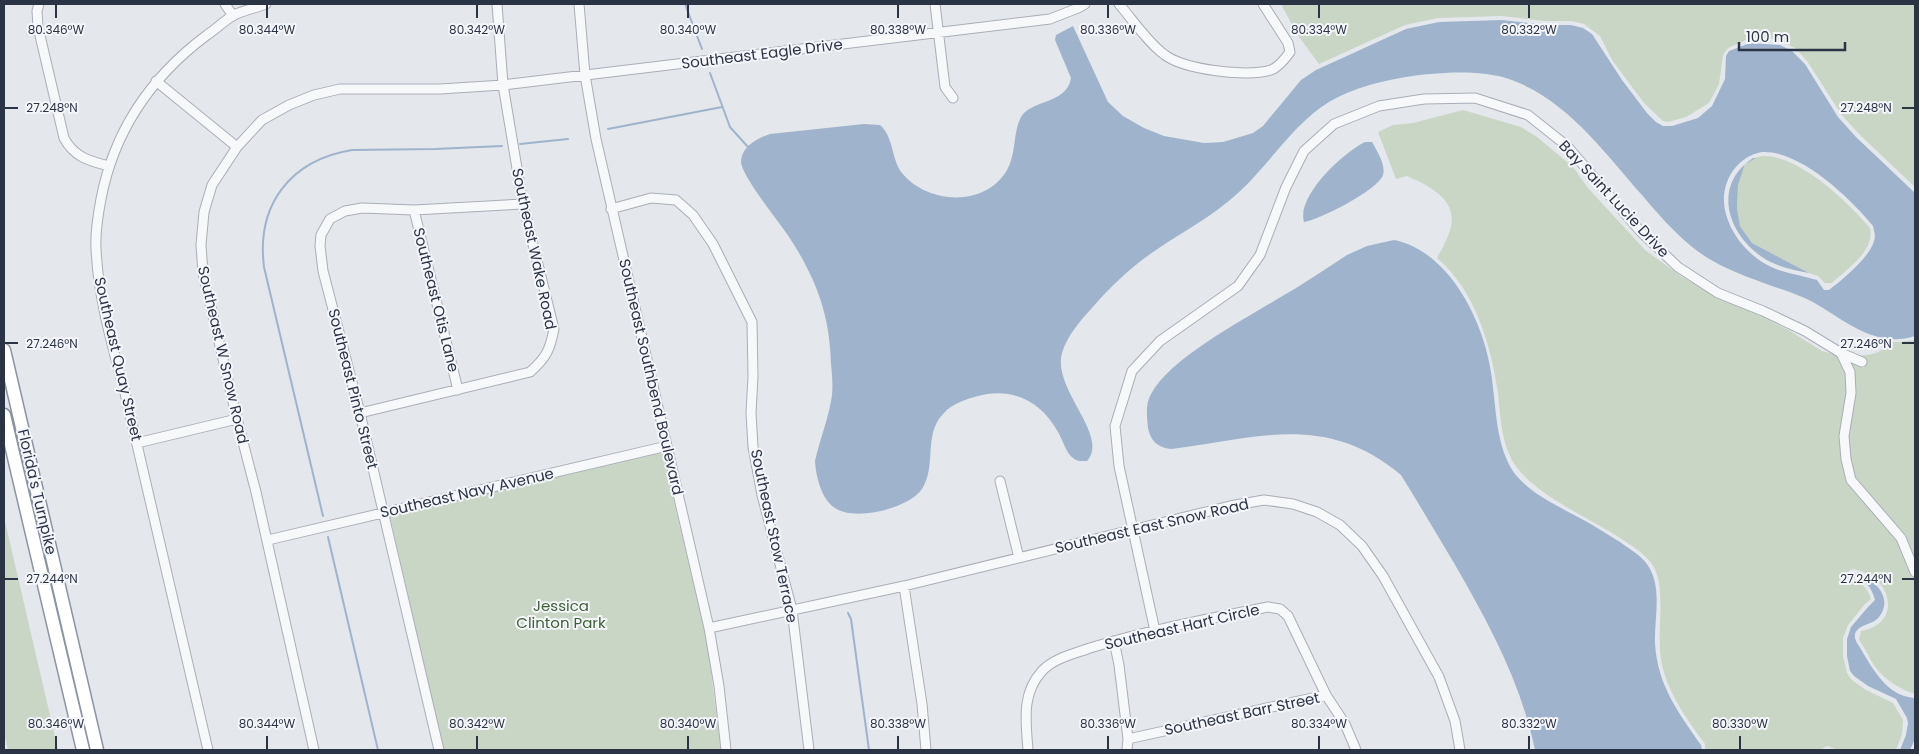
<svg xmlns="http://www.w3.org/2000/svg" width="1919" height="754" font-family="Poppins,sans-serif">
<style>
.green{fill:#c9d6c5}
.water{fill:#9fb4cc;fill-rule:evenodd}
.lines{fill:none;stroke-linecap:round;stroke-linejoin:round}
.stream{stroke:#9fb4cc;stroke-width:2}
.minor-casing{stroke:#a9aeb7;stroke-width:11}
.highway-casing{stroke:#8b94a3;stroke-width:15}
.minor{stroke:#f7f8fa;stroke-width:9}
.highway{stroke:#fff;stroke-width:12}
.ticks{fill:none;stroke:#2b3445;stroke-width:2}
.labels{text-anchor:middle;stroke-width:4;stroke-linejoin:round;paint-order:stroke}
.street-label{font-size:15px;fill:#2b3445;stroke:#f4f6f9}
.park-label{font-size:15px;fill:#3f6138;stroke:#f4f6f9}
.ticks-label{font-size:12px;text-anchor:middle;fill:#2b3445;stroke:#f4f6f9;stroke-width:4;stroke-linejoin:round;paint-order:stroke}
</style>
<rect width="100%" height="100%" fill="#e4e7ec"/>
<path class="green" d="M1281 4H1915V187L1859 134 1841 114 1807 61 1795 48 1778 39 1750 38 1728 48 1723 55 1719 84 1709 103 1686 117 1668 122 1663 121 1644 103 1612 60 1600 36 1584 24 1572 21H1544L1502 16 1438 18 1405 25 1319 64 1297 34Z
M1463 110 1521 127 1537 137 1573 167 1588 188 1645 250 1681 276 1716 297 1749 310 1790 331 1822 351 1833 354 1864 368 1867 360 1857 356C1871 355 1881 354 1889 342H1900L1915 340V694C1900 689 1886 681 1876 668 1869 659 1866 649 1859 640L1861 631C1903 624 1893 575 1852 569L1842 576 1845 581C1859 581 1867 585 1871 599L1865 604 1848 625 1843 638V656L1847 673 1852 680 1866 690 1893 703 1903 720 1902 734 1896 750H1838L1827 746 1820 750H1705V744C1687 719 1669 695 1662 665 1655 635 1668 587 1652 564 1644 553 1632 546 1620 538 1588 517 1525 491 1510 456 1501 437 1500 413 1498 393 1491 345 1475 290 1437 258 1452 231 1463 210 1432 189 1424 183 1415 180 1407 176L1396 179 1378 132 1393 125 1413 123Z
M1762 156C1798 154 1848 202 1870 228 1875 251 1847 269 1832 283H1825L1818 276 1809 273 1752 243 1740 226 1737 208 1738 185 1745 164 1754 158Z
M662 452 707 640 721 750H443L390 516Z
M4 517 58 750H8L4 733Z"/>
<path class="water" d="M1502 20 1547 25H1571L1583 28 1592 34 1622 80 1647 113 1656 122 1663 126H1672L1698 118 1712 106 1725 79 1726 56 1729 51 1750 43 1780 45 1792 51 1805 64 1838 117 1856 137 1915 193V336C1877 348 1848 323 1818 305 1798 293 1775 288 1753 279 1731 271 1709 261 1691 246 1673 231 1657 213 1642 195 1603 151 1565 97 1506 78 1482 71 1454 72 1430 74 1397 77 1358 85 1329 102 1292 125 1270 164 1238 193 1213 216 1184 231 1156 250 1132 266 1110 287 1091 309 1080 321 1067 336 1062 353 1052 390 1110 435 1087 461 1082 461 1077 462 1073 458 1066 453 1063 440 1058 432 1042 404 1019 390 987 394 972 397 953 402 943 414 923 435 937 466 922 489 909 508 855 522 835 508 821 499 816 476 815 461 820 439 829 417 832 395 833 385 832 374 831 364 830 315 816 278 789 237 780 223 740 174 741 161 742 146 758 138 770 134L864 124 880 125C894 137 891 159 902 173 927 204 985 208 1007 170 1016 154 1013 135 1020 119 1029 99 1067 105 1071 78L1055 40 1056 35 1073 26 1108 102 1123 116 1144 128 1164 136 1204 143 1223 142 1253 133 1263 126 1301 80 1316 70 1406 29 1439 22ZM1762 152C1800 150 1850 198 1873 226 1874 231 1876 236 1874 241 1870 257 1842 280 1829 290H1824L1817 280C1798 274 1777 273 1759 260 1744 249 1731 233 1726 214 1718 187 1734 157 1762 152Z
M1365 142H1372C1377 151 1386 165 1383 175 1378 190 1319 220 1304 222 1296 196 1344 152 1365 142Z
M1753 158H1756L1745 164 1738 185 1737 208 1740 226 1752 243 1809 273C1792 270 1775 266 1762 257 1727 233 1712 185 1753 158Z
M1394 240C1449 251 1483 320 1491 372 1496 403 1495 440 1511 468 1527 495 1568 510 1594 526 1603 531 1611 537 1620 542 1631 550 1644 557 1650 569 1662 591 1654 620 1655 644 1658 686 1678 712 1701 745L1702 750H1535C1521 682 1488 622 1454 563 1436 533 1419 504 1401 475 1326 412 1257 438 1171 449 1158 448 1150 440 1148 428 1147 416 1145 405 1151 394 1170 358 1243 320 1279 298 1302 285 1324 270 1347 255L1367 246Z
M1853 573C1872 577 1895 596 1879 617 1873 625 1858 624 1855 634 1854 641 1859 645 1862 651 1872 668 1884 689 1904 696 1907 697 1912 697 1915 699V739L1910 750H1900L1906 735 1908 723 1907 718 1896 699 1868 686 1854 676 1850 671 1847 656V639L1851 627 1868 607 1875 600C1871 584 1862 577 1846 577Z"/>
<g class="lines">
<path class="stream" d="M685 4 702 49
M710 73 730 127 748 147
M608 129 722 107
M520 144 568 139
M323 516 264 267C256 204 291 160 352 150L435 149 502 146
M328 537 378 750
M848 613 851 619 869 750"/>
<defs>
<path id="minor" d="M39 4 37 11 38 27 64 138C74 157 89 161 109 166
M225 4 233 16
M579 4 585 75 596 139 709 628 719 686 726 750
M935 4 945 87 953 98
M1119 4C1132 19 1149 44 1165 55 1185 70 1247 77 1271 70 1279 67 1285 59 1290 52L1288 43 1263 4
M156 81 237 147
M611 209 651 198 676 200 693 215 713 244 752 322 753 376 751 413 753 447 762 495 792 610 809 750
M414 210 458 390
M1841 353 1850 372 1851 393 1844 436 1846 459 1851 480 1901 538 1915 572
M360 413 530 372C546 358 550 350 554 329L523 204 503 85 497 4
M137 443 237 419
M1000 481 1019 558
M268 540 667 446
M904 586 922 704 926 750
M709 628 904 586 1230 506 1264 500 1293 504 1317 512 1340 525 1362 546 1383 576 1439 677 1455 721 1460 750
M1155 631 1119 466 1115 426 1132 371 1160 341 1238 286 1260 255 1286 187 1304 151 1334 124 1379 106 1424 99 1475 98 1528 115 1567 146 1640 231 1678 267 1718 293 1763 311 1805 331 1841 353 1862 362
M1114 641 1119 665 1128 739 1127 750
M1128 739 1326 695
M208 750 125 393C112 345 98 297 96 248 95 232 98 215 101 199 114 131 152 76 207 35 216 29 225 20 234 15 244 10 256 8 266 4
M314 750 256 492 237 419 203 273 201 245 204 212 212 185 237 147 262 120 289 105 314 95 340 89H440L503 85 1050 19 1078 8 1085 4
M439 750 360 413 323 271 320 246 321 235 330 219 345 211 362 208 414 210 523 204
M1028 750C1026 722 1021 694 1042 671 1054 658 1074 654 1090 648 1148 630 1208 619 1268 607L1280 609 1288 616 1326 695 1345 724 1356 750"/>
<path id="highway" d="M4 350 97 750
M4 415 83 750"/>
</defs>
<use href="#minor" class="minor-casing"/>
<use href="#highway" class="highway-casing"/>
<use href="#minor" class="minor"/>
<use href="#highway" class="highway"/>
</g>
<path class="ticks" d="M56 5V18M267 5V18M477 5V18M688 5V18M898 5V18M1108 5V18M1319 5V18M1529 5V18M5 108H18M1902 108H1914M5 343H18M1902 343H1914M5 579H18M1902 579H1914M56 736V749M267 736V749M477 736V749M688 736V749M898 736V749M1108 736V749M1319 736V749M1529 736V749M1740 736V749"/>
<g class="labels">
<g class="street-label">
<text transform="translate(762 54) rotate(-7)" y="5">Southeast Eagle Drive</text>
<text transform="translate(1614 199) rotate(47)" y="5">Bay Saint Lucie Drive</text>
<text transform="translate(534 249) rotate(78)" y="5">Southeast Wake Road</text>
<text transform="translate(436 300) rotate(76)" y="5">Southeast Otis Lane</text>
<text transform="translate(223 355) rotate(77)" y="5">Southeast W Snow Road</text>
<text transform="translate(118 359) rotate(77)" y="5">Southeast Quay Street</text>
<text transform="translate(651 377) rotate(77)" y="5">Southeast Southbend Boulevard</text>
<text transform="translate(353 389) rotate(76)" y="5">Southeast Pinto Street</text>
<text transform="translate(37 492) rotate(77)" y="5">Florida's Turnpike</text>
<text transform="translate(467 493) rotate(-13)" y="5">Southeast Navy Avenue</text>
<text transform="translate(1152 526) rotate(-13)" y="5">Southeast East Snow Road</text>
<text transform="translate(774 536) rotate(78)" y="5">Southeast Stow Terrace</text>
<text transform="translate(1182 627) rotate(-13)" y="5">Southeast Hart Circle</text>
<text transform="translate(1242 714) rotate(-12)" y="5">Southeast Barr Street</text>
</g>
<g class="park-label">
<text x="561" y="611">Jessica<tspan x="561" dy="17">Clinton Park</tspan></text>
</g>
</g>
<g class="ticks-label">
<text x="56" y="34">80.346°W</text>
<text x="267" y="34">80.344°W</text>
<text x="477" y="34">80.342°W</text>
<text x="688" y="34">80.340°W</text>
<text x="898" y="34">80.338°W</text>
<text x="1108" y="34">80.336°W</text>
<text x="1319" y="34">80.334°W</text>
<text x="1529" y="34">80.332°W</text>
<text x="52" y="112">27.248°N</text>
<text x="1866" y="112">27.248°N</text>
<text x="52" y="348">27.246°N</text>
<text x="1866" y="348">27.246°N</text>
<text x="52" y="583">27.244°N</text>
<text x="1866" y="583">27.244°N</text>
<text x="56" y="728">80.346°W</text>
<text x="267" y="728">80.344°W</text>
<text x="477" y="728">80.342°W</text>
<text x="688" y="728">80.340°W</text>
<text x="898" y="728">80.338°W</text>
<text x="1108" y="728">80.336°W</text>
<text x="1319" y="728">80.334°W</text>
<text x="1529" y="728">80.332°W</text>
<text x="1740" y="728">80.330°W</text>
</g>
<rect width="1919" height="754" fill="none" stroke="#2b3445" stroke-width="10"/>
<path d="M1739 42v8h106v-8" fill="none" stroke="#2b3445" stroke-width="2.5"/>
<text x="1746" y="42" font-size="15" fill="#2b3445" stroke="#f4f6f9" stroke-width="4" paint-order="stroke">100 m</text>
</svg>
